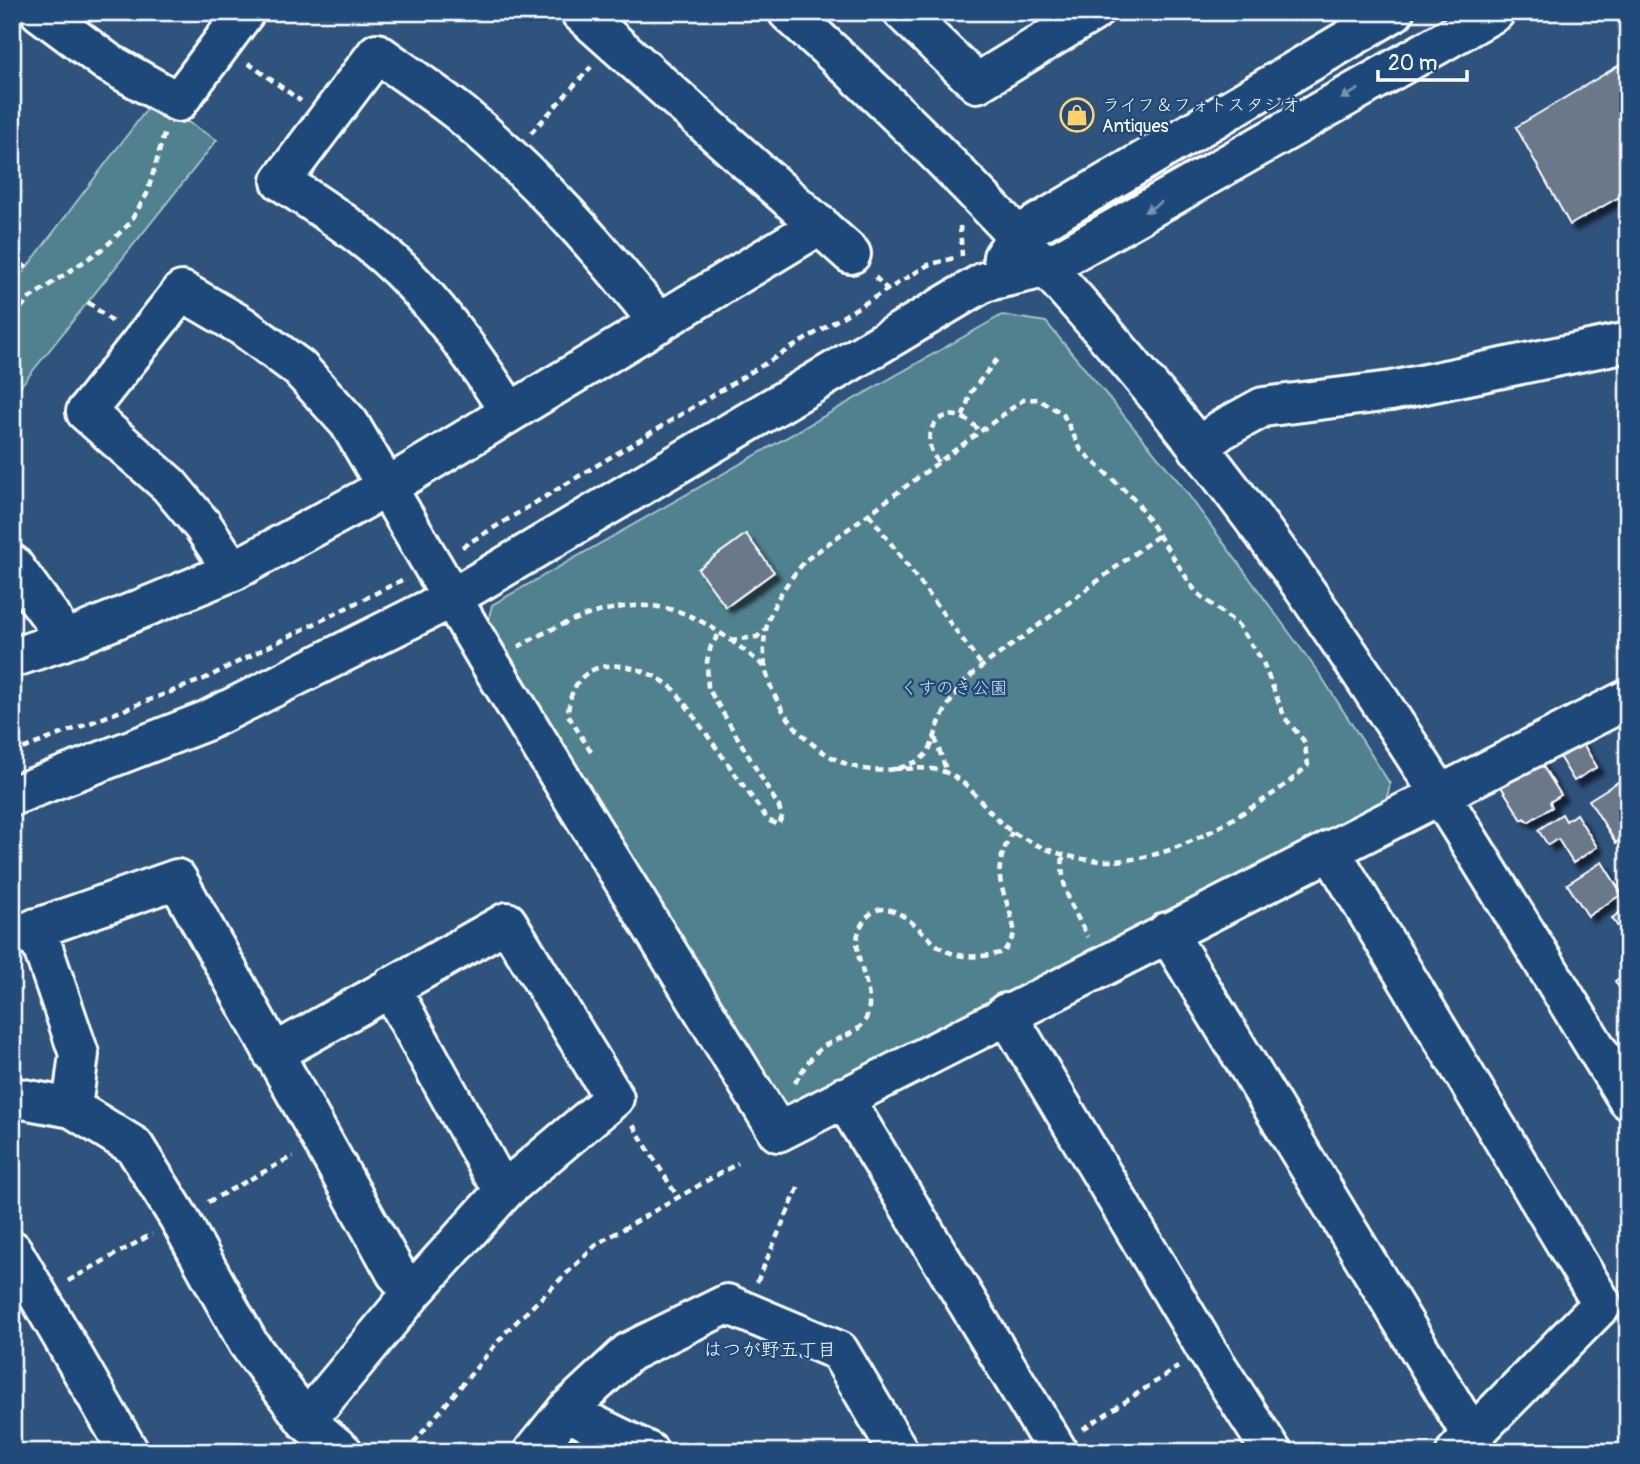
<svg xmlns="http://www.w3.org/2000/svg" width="1640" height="1464" font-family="Pangolin,'Klee One',sans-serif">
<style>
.green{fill:#4f828e;stroke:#a7c0c6;stroke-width:2}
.building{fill:#6a7989;stroke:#fff;stroke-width:2;filter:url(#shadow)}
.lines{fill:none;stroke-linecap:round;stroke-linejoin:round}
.minor-casing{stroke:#fff;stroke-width:44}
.path{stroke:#fff;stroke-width:4.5;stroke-dasharray:7 5;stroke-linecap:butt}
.minor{stroke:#1f4a7a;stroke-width:38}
.oneway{fill:#7992af}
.labels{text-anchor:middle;stroke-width:5;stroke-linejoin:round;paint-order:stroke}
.poi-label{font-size:18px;fill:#fff;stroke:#1f4a7a;text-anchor:start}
.park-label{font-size:18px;fill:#d3e0e3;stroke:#1f4a7a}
.neighbourhood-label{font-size:19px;fill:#fff;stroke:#1f4a7a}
</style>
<defs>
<filter id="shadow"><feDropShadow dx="6" dy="6" stdDeviation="2" flood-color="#0009"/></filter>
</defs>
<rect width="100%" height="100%" fill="#2e537d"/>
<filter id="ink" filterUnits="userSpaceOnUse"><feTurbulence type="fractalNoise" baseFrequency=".0143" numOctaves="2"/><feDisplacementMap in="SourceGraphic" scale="14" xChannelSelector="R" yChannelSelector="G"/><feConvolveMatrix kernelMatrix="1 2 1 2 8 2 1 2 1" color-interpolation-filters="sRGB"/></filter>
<g filter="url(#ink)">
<path class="green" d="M153 101 217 140 12 397V287Z
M1002 315 1046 322 1179 482 1321 676 1390 784 1385 807 794 1106 776 1099 487 626 492 605Z"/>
<path class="building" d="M1628 60V192L1570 225 1516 127Z
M746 534 774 572 726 607 698 569Z
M1580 739 1597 767 1574 781 1557 753Z
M1539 760 1561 795 1550 802 1552 807 1528 822 1525 818 1522 820 1500 785Z
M1621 780 1628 791V835L1616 843 1589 800Z
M1562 814 1566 821 1576 814 1597 847 1573 863 1558 839 1548 845 1538 830Z
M1602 862 1622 894 1588 916 1567 884Z
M1628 907V942L1612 918Z
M1628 972V992L1623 994 1615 981Z"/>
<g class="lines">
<defs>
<path id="minor" d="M40 12 107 62 178 102 245 12
M580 12 851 254
M788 12C976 180 1147 368 1293 573 1413 743 1519 923 1628 1100
M903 12 977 83 1093 12
M1003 257 1017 236 1394 12
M510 412C480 367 451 323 413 283 375 242 327 211 281 181L377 53C405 73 433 92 460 113 535 175 598 246 659 323
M1198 448 1221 430 1263 407 1391 391 1628 342
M12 564 51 617 63 641
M233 571 203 526 169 485 86 412 182 291 242 326 299 368 349 423 490 663 778 1132 1628 699
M12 658 63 641 233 571 387 487 820 225
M12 796 206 721 452 598 984 282 1045 268 1495 12
M1330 850 1602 1304 1456 1452
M36 928 79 1054 72 1108
M1167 932 1472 1436
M12 937 177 879 396 1273 413 1292
M390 987 491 1171 506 1189
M1006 1013 1206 1349 1272 1452
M273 1054 507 922 614 1098 506 1189 413 1292 306 1421
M12 1097 72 1108 134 1146 179 1218 248 1343 306 1421 343 1452
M843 1097 1058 1452
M12 1250 129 1452
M566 1411 649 1452
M533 1452 566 1411 629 1352 727 1304 839 1351 899 1452"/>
</defs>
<use href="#minor" class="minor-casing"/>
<path class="path" d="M248 63 301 101
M531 133 591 67
M960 226 962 256
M12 257 27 268
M875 277 887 289
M88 302 114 323
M12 317 30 298 104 248 129 224 147 194 165 131
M963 416 971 392 998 358
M938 462C912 429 950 394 980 432
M869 514 983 667
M462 547 928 265 954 258
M730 640 757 637 767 628
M518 647C559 623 617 598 665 608 702 615 738 645 766 668
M935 738 947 772
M591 752 568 715C571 649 637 658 675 690L768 820 778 825 782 817 779 807 708 688 707 661 711 646 719 634
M12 753 204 679 402 580
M894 769C911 769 932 766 947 773 974 784 989 818 1014 833 1095 881 1164 862 1239 815 1264 800 1287 786 1308 765L1304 741 1285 718 1262 660 1238 625 1196 592 1136 501 1081 450 1063 414 1038 399 1023 400 806 560C785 585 766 610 764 644 759 717 848 800 919 760 934 751 934 733 941 719 947 706 955 694 964 683 981 664 1007 650 1027 634 1071 601 1115 568 1159 535
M1063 857C1059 887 1074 911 1088 937
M795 1083C802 1071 809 1059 820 1049 835 1037 860 1036 867 1016 878 984 841 949 866 918 892 888 925 941 946 951 964 959 985 957 1004 952L1015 933C1006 885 987 881 1012 832
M633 1125 677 1196
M208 1202 293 1156
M68 1281 152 1234
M757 1282 799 1186
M1083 1429 1178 1367
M406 1452 507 1331 597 1244 738 1163"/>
<use href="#minor" class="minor"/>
</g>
<defs><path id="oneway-solid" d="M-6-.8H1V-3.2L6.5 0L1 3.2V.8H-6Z" transform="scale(1.75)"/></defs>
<g class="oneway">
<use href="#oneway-solid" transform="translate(1350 94) rotate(150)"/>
<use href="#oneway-solid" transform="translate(1153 207) rotate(150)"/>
</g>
</g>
<defs>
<symbol id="shop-ring" viewBox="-11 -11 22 22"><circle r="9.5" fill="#1f4a7a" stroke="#ffd166" stroke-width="1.5"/><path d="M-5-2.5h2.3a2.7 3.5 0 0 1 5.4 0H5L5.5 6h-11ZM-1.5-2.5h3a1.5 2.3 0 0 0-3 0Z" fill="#ffd166"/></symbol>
</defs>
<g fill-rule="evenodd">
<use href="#shop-ring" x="1058" y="96" width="38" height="38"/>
</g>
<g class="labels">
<g class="poi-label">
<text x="1102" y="111">ライフ＆フォトスタジオ<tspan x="1102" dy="21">Antiques</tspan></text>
</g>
<g class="park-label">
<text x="954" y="694">くすのき公園</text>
</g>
<g class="neighbourhood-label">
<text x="770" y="1356">はつが野五丁目</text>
</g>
</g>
<rect width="1640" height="1464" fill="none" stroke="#1f4a7a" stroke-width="42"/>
<rect x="21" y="21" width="1598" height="1422" fill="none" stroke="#fff" stroke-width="2.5" filter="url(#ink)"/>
<path d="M1378 70v10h89v-10" fill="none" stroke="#ffffff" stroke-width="3.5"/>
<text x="1388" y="70" font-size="21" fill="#ffffff" stroke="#1f4a7a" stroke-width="5" paint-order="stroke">20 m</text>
</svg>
